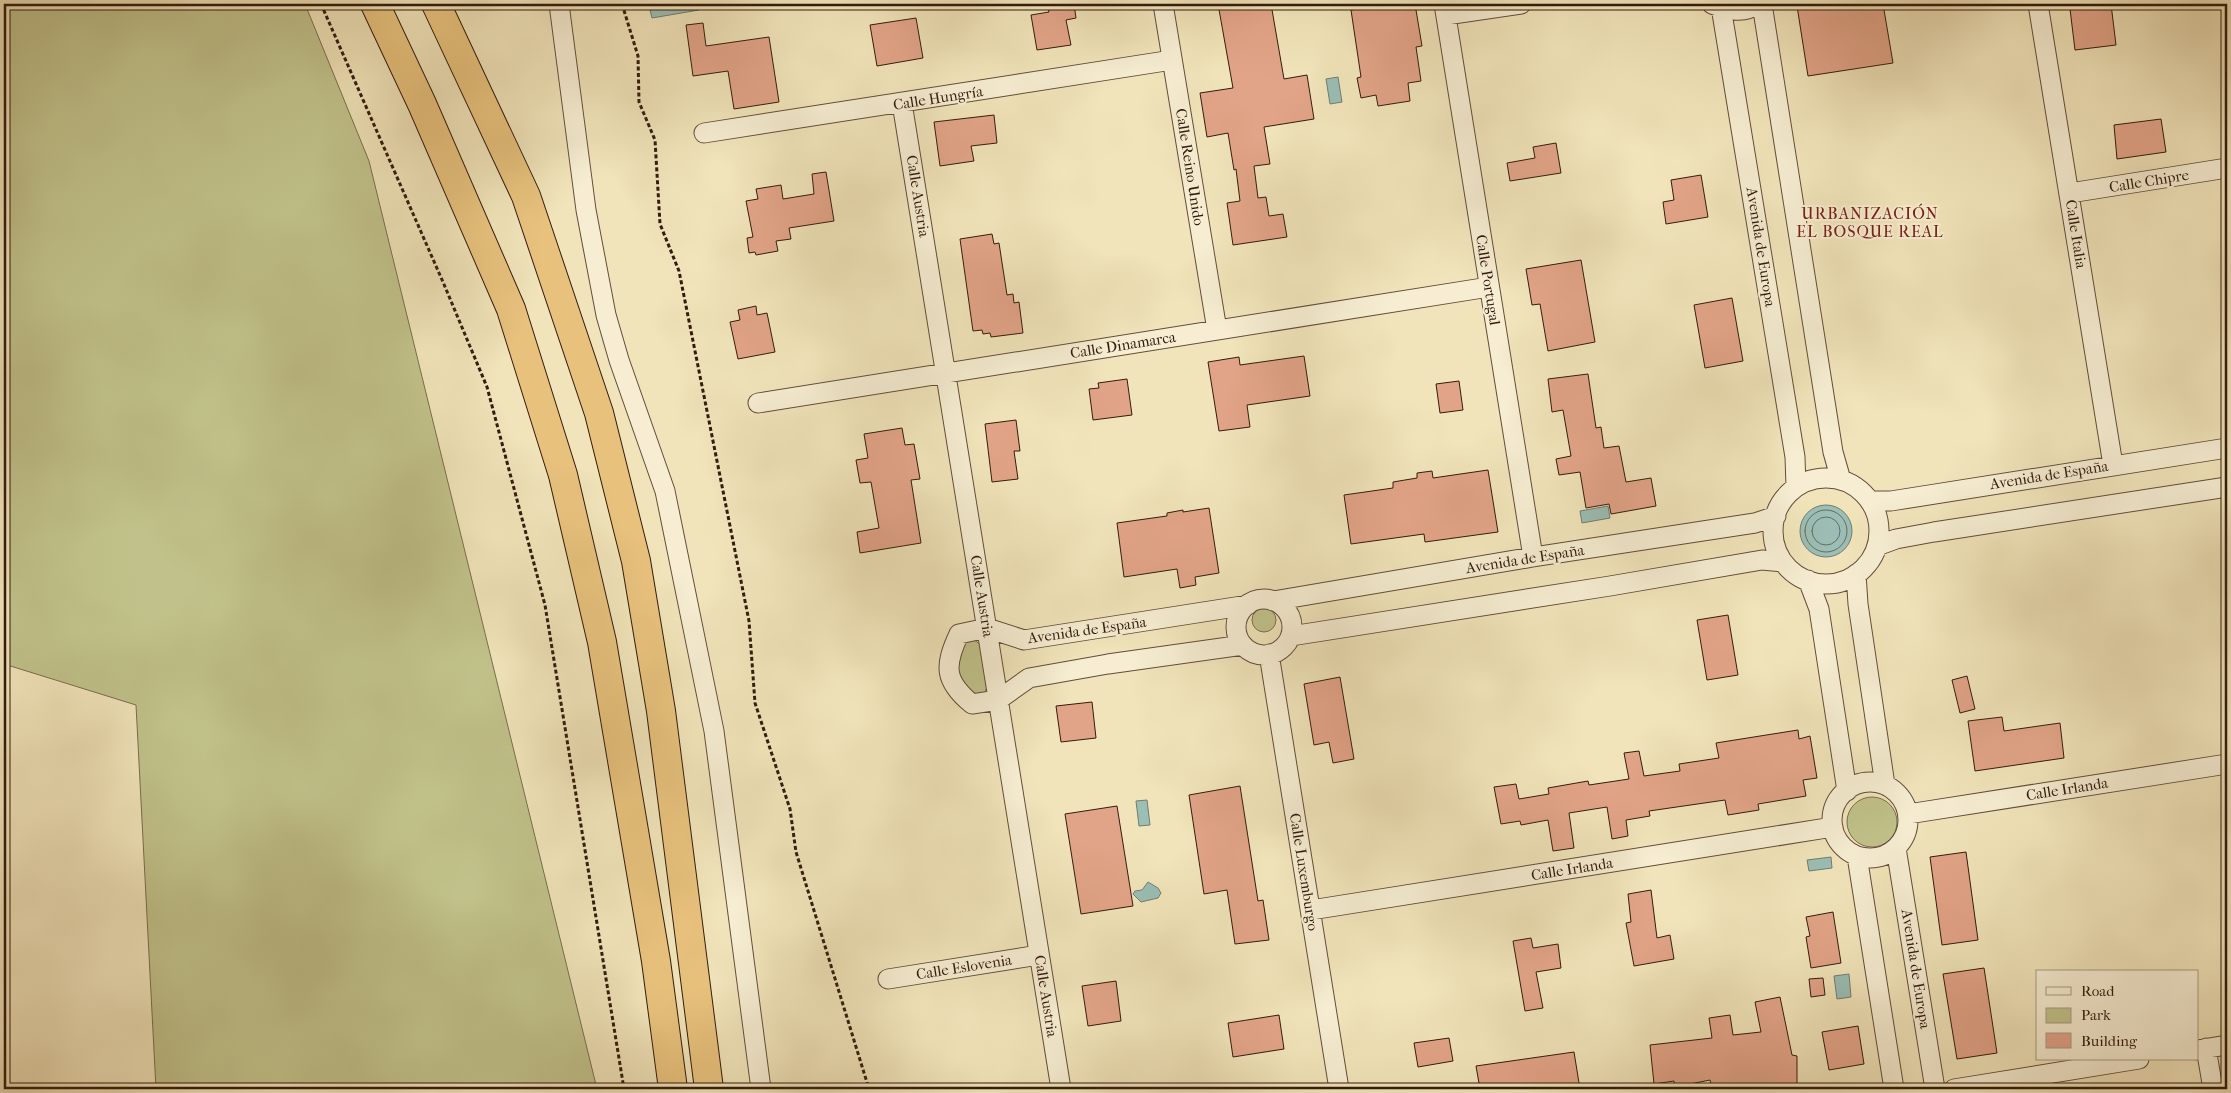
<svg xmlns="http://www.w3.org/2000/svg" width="2231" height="1093" font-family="'IM FELL French Canon',serif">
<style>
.green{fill:#c1c28b;stroke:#7a6e4c}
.water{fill:#9bbeb5;stroke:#717d72}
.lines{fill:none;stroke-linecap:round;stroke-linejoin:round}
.shore{stroke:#666c62;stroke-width:1}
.building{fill:#e2a488;stroke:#321b0e}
.street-casing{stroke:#624d39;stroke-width:21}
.highway-casing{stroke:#321b0e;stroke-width:30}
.path{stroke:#321b0e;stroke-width:3;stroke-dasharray:4 2.5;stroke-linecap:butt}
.street{stroke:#f6edd2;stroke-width:19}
.highway{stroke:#e8c27d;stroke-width:28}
.labels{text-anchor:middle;stroke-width:4;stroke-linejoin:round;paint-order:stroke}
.street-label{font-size:15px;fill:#321b0e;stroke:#f6edd2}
.neighbourhood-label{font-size:16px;letter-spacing:1px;fill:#7a1f14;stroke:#f6edd2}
</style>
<rect width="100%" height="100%" fill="#f1e4ba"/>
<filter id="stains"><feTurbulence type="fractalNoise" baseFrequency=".004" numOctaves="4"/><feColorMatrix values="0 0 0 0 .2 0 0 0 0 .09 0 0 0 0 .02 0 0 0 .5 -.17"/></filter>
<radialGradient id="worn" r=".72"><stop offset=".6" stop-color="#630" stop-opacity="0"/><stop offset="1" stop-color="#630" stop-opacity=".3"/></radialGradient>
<path class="green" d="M4 4H305L369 161 597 1089H156L136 705 4 664Z
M1252 620a12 12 0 1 1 24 0a12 12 0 1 1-24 0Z
M970 637 981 645 987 687 985 692 976 696C971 691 961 686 958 680 949 664 959 647 970 637Z
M1847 822a25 25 0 1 1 50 0a25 25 0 1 1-50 0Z"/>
<path class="water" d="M687 4H698L699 10 652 18 650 10Z
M1338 77 1342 102 1330 104 1326 79Z
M1800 531a26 26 0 1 1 52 0a26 26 0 1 1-52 0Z
M1608 506 1610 518 1582 523 1580 511Z
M1147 800 1150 825 1139 826 1136 801Z
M1831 857 1832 868 1809 871 1807 860Z
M1148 882 1158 888 1161 893 1158 898 1141 902 1133 894 1135 891 1142 890Z
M1849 974 1851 997 1837 999 1834 976Z"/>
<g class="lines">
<path class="shore" d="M1805 531a21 21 0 1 1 42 0a21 21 0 1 1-42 0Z
M1812 531a14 14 0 1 1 28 0a14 14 0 1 1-28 0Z"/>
</g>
<path class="building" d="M1047 4H1074L1076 18 1066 20 1071 45 1037 50 1031 15 1049 12Z
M1218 4H1271L1284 79 1307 75 1314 119 1264 127 1270 164 1254 166 1258 198 1266 197 1269 216 1283 214 1287 237 1233 245 1227 203 1240 201 1236 169 1234 170 1228 133 1207 137 1200 93 1233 88Z
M1396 4H1415L1422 46 1416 47 1421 81 1408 83 1410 101 1378 106 1376 95 1361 98 1357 78 1361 77 1351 10Z
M1809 4H1883L1893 63 1808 76 1797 6Z
M2111 4 2116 45 2075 50 2070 9Z
M916 18 923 58 877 66 870 25Z
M703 23 706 46 769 37 779 102 734 109 728 71 693 76 686 25Z
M994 115 997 143 971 146 974 161 940 166 934 122Z
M2161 119 2166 152 2117 159 2114 125Z
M1556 143 1561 173 1510 181 1507 163 1535 158 1533 147Z
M826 172 834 221 789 228 791 239 776 241 778 251 756 255 755 252 749 253 747 238 753 237 746 201 758 199 756 189 781 185 783 199 814 194 812 174Z
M1701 175 1708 217 1666 224 1663 202 1674 200 1671 180Z
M992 234 994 244 999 243 1007 295 1013 294 1014 303 1019 302 1023 333 991 337 990 333 983 334 982 330 973 331 960 239Z
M1581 260 1595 342 1548 351 1540 304 1532 305 1526 269Z
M1732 298 1743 361 1705 368 1694 305Z
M756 306 757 315 767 313 775 352 738 359 730 322 740 320 738 310Z
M1304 356 1310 396 1247 405 1250 427 1219 431 1208 362 1239 357 1240 365Z
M1588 374 1596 428 1601 427 1604 448 1619 446 1626 482 1651 478 1656 506 1611 514 1609 504 1586 508 1580 472 1559 475 1556 459 1571 456 1563 410 1552 412 1548 379Z
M1127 379 1132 415 1093 420 1089 389 1099 388 1098 383Z
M1459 381 1463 410 1440 413 1436 384Z
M1016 420 1020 451H1014L1018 479 992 482 985 424Z
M902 428 905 445 914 444 920 479 911 480 921 543 860 553 857 532 879 528 871 482 860 483 856 460 868 458 864 434Z
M1488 470 1498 532 1425 542 1424 534 1351 544 1344 495 1393 488V482L1417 478V473L1432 471 1433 478Z
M1209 508 1219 573 1195 577 1196 585 1180 588 1177 569 1124 577 1117 523 1167 516V513L1183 510V512Z
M1728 615 1738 675 1707 680 1697 620Z
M1967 676 1975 709 1960 713 1952 680Z
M1340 677 1354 759 1333 763 1329 742 1314 745 1304 684Z
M1092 702 1096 738 1061 742 1056 706Z
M2002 717 2004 731 2060 723 2064 758 1975 771 1968 721Z
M1798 730 1799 739 1810 736 1817 778 1803 780 1806 796 1758 804 1759 810 1728 815 1725 800 1649 811 1650 816 1626 820 1628 836 1612 839 1607 807 1569 813 1574 848 1553 851 1548 820 1521 825 1520 821 1501 824 1494 787 1516 784 1519 799 1549 794 1548 788 1588 781 1589 785 1629 779 1624 753 1639 751 1644 776 1680 771 1679 764 1719 758 1716 743Z
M1240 786 1258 901 1263 900 1269 940 1235 944 1227 890 1204 894 1189 795Z
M1117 806 1133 906 1081 914 1065 814Z
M1966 852 1978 940 1942 945 1930 857Z
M1651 890 1657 938 1670 935 1674 959 1634 966 1626 923 1631 922 1628 894Z
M1833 912 1841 963 1811 968 1806 937 1810 936 1806 917Z
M1531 938 1533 948 1558 944 1561 968 1536 972 1543 1008 1525 1011 1513 941Z
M1984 968 1997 1053 1957 1059 1943 974Z
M1823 978 1825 995 1811 997 1809 979Z
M1116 981 1121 1021 1088 1026 1082 986Z
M1780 997 1792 1055 1797 1056V1085L1765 1084 1729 1089H1712L1710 1080 1675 1087 1674 1081 1654 1084 1650 1045 1712 1038 1709 1018 1730 1015 1733 1035 1761 1032 1755 1002Z
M1279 1015 1284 1049 1233 1057 1228 1023Z
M1858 1026 1864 1064 1829 1070 1822 1032Z
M1449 1038 1453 1061 1418 1067 1414 1043Z
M1574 1052 1580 1089H1480L1476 1066Z"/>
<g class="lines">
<defs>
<path id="street" d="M559 4 586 210 606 315 619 360 665 491 714 731 761 1089
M1163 4 1217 330
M1444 4 1533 557
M1712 4C1726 9 1743 15 1757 4
M1762 4 1833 452 1841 480
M2038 4 2113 465
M1721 7 1795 457 1796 487
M1446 15 1521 4
M902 103 1061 1089
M704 133 1172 60
M2070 193 2227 168
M758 403 1489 287
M1773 531a53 53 0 1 1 106 0a53 53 0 1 1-106 0Z
M1870 501H1891L2227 448
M1877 546 1896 539 1934 532 2227 487
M1856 574 1858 604 1885 785
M1808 580 1819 609 1847 791
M1236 627a28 28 0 1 1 56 0a28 28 0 1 1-56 0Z
M1273 601 1533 557 1755 523 1776 516
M1291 636 1610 586 1762 560 1783 562
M1243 645 1108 664 1029 678 998 700 972 704C944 681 944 666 959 634L987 628 1024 640 1248 605
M1269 654 1339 1089
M1832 820a38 38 0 1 1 76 0a38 38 0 1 1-76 0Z
M1908 814 2227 764
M1896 848 1935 1089
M1857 856 1894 1089
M1311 910 1833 827
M888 979 1039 955
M2206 1048 2213 1089
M2197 1050 2227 1045
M1954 1089 2139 1059"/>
<path id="highway" d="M375 4 422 104 511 309 563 475 602 642 656 961 673 1089
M436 4 526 196 599 413 636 561 661 711 709 1089"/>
</defs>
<use href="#street" class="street-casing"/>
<use href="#highway" class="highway-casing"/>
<path class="path" d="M321 4 443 282 487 387 545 605 624 1089
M622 4 638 56 639 102 655 140 660 224 679 271 749 621 755 703 790 809 796 852 869 1089"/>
<use href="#street" class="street"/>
<use href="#highway" class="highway"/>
</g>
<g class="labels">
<g class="street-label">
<text transform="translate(938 98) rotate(-9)" y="5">Calle Hungría</text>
<text transform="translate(1190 167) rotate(81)" y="5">Calle Reino Unido</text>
<text transform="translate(2149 181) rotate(-9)" y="5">Calle Chipre</text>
<text transform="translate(918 196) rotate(81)" y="5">Calle Austria</text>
<text transform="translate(2076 234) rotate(81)" y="5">Calle Italia</text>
<text transform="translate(1761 247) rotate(81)" y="5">Avenida de Europa</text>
<text transform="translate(1488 280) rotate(81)" y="5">Calle Portugal</text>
<text transform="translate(1123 345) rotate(-9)" y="5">Calle Dinamarca</text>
<text transform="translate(2049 475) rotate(-9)" y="5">Avenida de España</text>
<text transform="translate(1525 559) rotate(-9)" y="5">Avenida de España</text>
<text transform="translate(982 596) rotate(81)" y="5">Calle Austria</text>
<text transform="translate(1087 630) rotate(-8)" y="5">Avenida de España</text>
<text transform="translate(2067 789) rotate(-9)" y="5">Calle Irlanda</text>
<text transform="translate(1572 869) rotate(-9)" y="5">Calle Irlanda</text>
<text transform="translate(1304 872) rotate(81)" y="5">Calle Luxemburgo</text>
<text transform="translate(964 967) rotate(-9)" y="5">Calle Eslovenia</text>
<text transform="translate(1916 969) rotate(81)" y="5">Avenida de Europa</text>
<text transform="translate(1046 996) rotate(81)" y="5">Calle Austria</text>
</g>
<g class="neighbourhood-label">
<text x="1870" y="219">URBANIZACIÓN<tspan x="1870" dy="18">EL BOSQUE REAL</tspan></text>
</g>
</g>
<rect width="2231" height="1093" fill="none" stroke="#f1e4ba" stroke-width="20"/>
<rect x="5" y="5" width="2221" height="1083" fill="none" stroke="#321b0e" stroke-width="2.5"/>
<rect x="10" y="10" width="2211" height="1073" fill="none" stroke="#321b0e"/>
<rect x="2036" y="970" width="162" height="90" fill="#f6edd2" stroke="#a89984"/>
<rect x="2046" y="987" width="25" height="8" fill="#f6edd2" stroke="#a89984"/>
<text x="2081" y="996" font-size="15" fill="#321b0e">Road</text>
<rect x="2046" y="1008" width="25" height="15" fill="#c1c28b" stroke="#a89984"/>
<text x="2081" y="1020" font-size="15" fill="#321b0e">Park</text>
<rect x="2046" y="1033" width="25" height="15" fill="#e2a488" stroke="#a89984"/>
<text x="2081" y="1046" font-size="15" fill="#321b0e">Building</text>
<rect width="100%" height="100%" filter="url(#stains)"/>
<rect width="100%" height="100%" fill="url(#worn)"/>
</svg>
